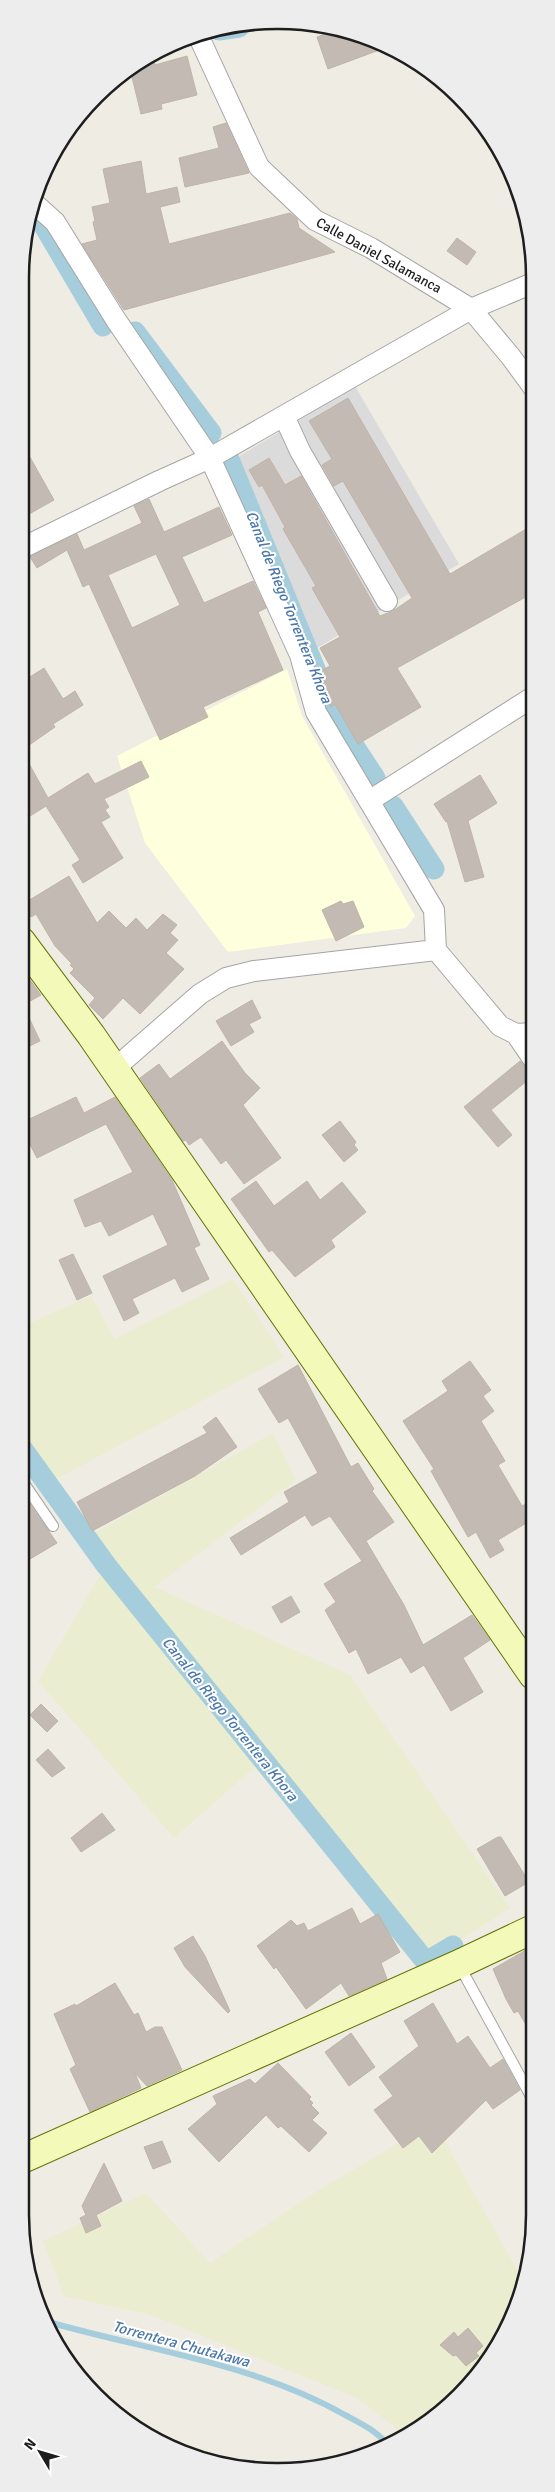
<svg xmlns="http://www.w3.org/2000/svg" width="555" height="2492" font-family="Signika,sans-serif">
<style>
.residential{fill:#dcdbdb}
.education{fill:#fdffdd}
.farmland{fill:#eaedcf}
.lines{fill:none;stroke-linecap:round;stroke-linejoin:round}
.stream{stroke:#a5cddc;stroke-width:6}
.canal{stroke:#a5cddc;stroke-width:21}
.building{fill:#c3bbb3;stroke:#c0b3a6;fill-rule:evenodd}
.lane-casing{stroke:#a5a5a5;stroke-width:12}
.street-casing{stroke:#a5a5a5;stroke-width:22}
.secondary-casing{stroke:#637306;stroke-width:30}
.lane{stroke:#fff;stroke-width:10}
.street{stroke:#fff;stroke-width:20}
.secondary{stroke:#f3f9b8;stroke-width:28}
.labels{text-anchor:middle;stroke-width:4;stroke-linejoin:round;paint-order:stroke}
.street-label{font-size:14px;fill:#1e1e1e;stroke:#fff}
.water-label{font-size:15px;font-style:italic;fill:#4b78ac;stroke:#fff}
.rim{fill:none;stroke:#1e1e1e;stroke-width:2.5}
</style>
<rect width="100%" height="100%" fill="#efece4"/>
<path class="residential" d="M355 386 459 564 312 651 233 465 241 455Z"/>
<path class="education" d="M287 669 302 716 415 916 406 928 228 952 145 843 117 756Z"/>
<path class="farmland" d="M233 1279 284 1357 47 1484 21 1447V1327L91 1296 115 1339Z
M273 1433 296 1480 154 1587 350 1675 510 1908 426 1962 263 1760 174 1838 38 1681 106 1565 86 1538Z
M434 2122 522 2279 501 2343 434 2419 401 2435 394 2426 355 2397 148 2314 64 2296 43 2241 146 2193 210 2263 314 2193Z"/>
<g class="lines">
<path class="stream" d="M45 2321C145 2350 254 2363 345 2415 360 2423 375 2430 386 2443"/>
<path class="canal" d="M219 30 239 27
M32 214 43 224 103 326
M135 332 211 433
M228 457 315 669 327 705 375 778
M393 806 434 869
M21 1447 106 1565 426 1962 453 1946"/>
</g>
<path class="building" d="M336 30 390 46 328 69 317 37Z
M187 56 197 95 161 104 162 109 141 114 130 69 154 60 155 65Z
M226 123 249 173 185 187 179 158 219 148 213 127Z
M141 161 146 194 177 187 180 202 160 207 169 244 290 213 297 219 299 228 335 252 124 310 82 244 97 240 93 222 95 221 92 207 110 203 103 169Z
M457 238 476 252 467 265 447 251Z
M348 398 450 574 533 525V593L397 668 421 707 358 744 335 704 331 707 323 693 326 689 317 673 330 666 320 648 340 637 312 588 316 586 283 529 285 527 262 485 259 487 249 470 269 458 285 485 301 476 380 616 393 611 412 598 343 481 334 486 322 465 332 459 309 421Z
M22 443 54 500 22 518Z
M149 499 164 532 219 507 232 535 182 557 204 603 253 581 266 608 258 612 283 670 203 707 208 717 160 740 89 584 83 587 67 550 37 568 30 557 77 534 84 550 142 523 134 506ZM156 554 180 605 132 628 108 575Z
M44 668 63 699 75 691 83 705 53 724 55 727 22 750V682Z
M22 751 48 798 88 773 95 784 141 761 149 777 104 799 109 807 105 810 110 817 101 822 123 858 83 883 72 865 80 860 46 806 22 821Z
M480 775 497 803 468 821 484 877 465 882 447 821 446 822 434 804Z
M69 876 97 923 109 911 126 928 136 918 147 930 163 914 177 925 170 933 178 940 166 953 184 969 140 1014 123 998 103 1019 89 1005 95 998 70 973 74 969 70 965 72 964 55 946 36 914 31 917 23 904Z
M341 901 343 904 353 901 364 927 336 941 322 910Z
M21 968 41 995 23 1005 40 1041 21 1050Z
M252 1000 261 1018 249 1024 254 1032 231 1046 216 1021Z
M222 1041 245 1073 260 1088 243 1105 281 1158 244 1184 226 1160 221 1164 201 1137 189 1145 186 1140 183 1141 140 1078 159 1064 170 1079Z
M520 1061 533 1076 491 1110 512 1135 498 1147 464 1107Z
M76 1097 84 1113 115 1097 172 1180 200 1245 194 1248 209 1279 182 1292 175 1278 132 1299 139 1313 124 1321 103 1276 168 1245 153 1214 109 1236 101 1221 85 1227 74 1200 133 1172 106 1124 37 1158 21 1127V1123Z
M340 1121 356 1142 354 1145 358 1150 344 1162 322 1135Z
M256 1181 274 1206 307 1181 320 1200 342 1182 366 1212 331 1240 335 1247 295 1277 272 1250 269 1252 231 1199Z
M73 1254 92 1293 77 1300 59 1260Z
M470 1361 491 1390 483 1396 494 1411 481 1421 505 1461 498 1465 522 1506 533 1500V1519L498 1540 504 1550 490 1558 476 1532 468 1537 431 1471 434 1469 403 1421 448 1391 442 1381Z
M298 1365 351 1467 358 1463 374 1489 372 1491 394 1522 366 1541 404 1605 423 1645 472 1615 490 1640 463 1658 483 1692 451 1711 424 1665 411 1673 401 1657 368 1674 356 1649 349 1653 325 1610 336 1602 324 1584 362 1561 330 1516 312 1526 305 1515 241 1555 230 1538 289 1502 284 1492 318 1473 288 1418 279 1423 258 1389Z
M216 1417 237 1447 195 1476 92 1531 77 1502 207 1433 203 1427Z
M21 1491 57 1543 30 1559 21 1544Z
M291 1596 300 1612 281 1623 272 1607Z
M41 1704 58 1721 47 1732 30 1715Z
M48 1749 65 1768 52 1777 36 1760Z
M102 1813 115 1830 81 1852 71 1838Z
M498 1837H501L529 1882 505 1896 477 1849Z
M352 1908 360 1924 378 1914 400 1952 381 1963 387 1979 349 1996 341 1983 306 2009 276 1967 274 1969 257 1946 291 1920 297 1926 304 1923 308 1931Z
M193 1936 205 1956 230 2011 228 2013 185 1967 174 1948Z
M533 1946V2037L518 2011 514 2013 506 1999 493 1969Z
M115 1983 134 2015 138 2013 146 2032 155 2027H162L182 2070 147 2086 135 2073 141 2088 90 2112 70 2069 76 2065 54 2014 75 2004 76 2006Z
M433 2003 457 2044 468 2036 490 2068 503 2059 520 2090 493 2109 486 2100 432 2153 419 2136 403 2148 374 2110 393 2096 379 2077 419 2046 404 2021Z
M351 2033 375 2067 349 2086 325 2052Z
M278 2063 311 2097 309 2099 313 2103 311 2105 319 2113 312 2120 327 2133 309 2152 281 2126 278 2128 266 2115 219 2162 188 2129 217 2104 213 2096 250 2079 255 2084Z
M162 2141 171 2162 153 2169 144 2147Z
M104 2163 122 2201 96 2215 101 2226 86 2233 80 2218 86 2215 82 2206Z
M468 2328 483 2346 476 2353 479 2356 466 2366 456 2355 453 2356 440 2345 454 2332 458 2337Z"/>
<g class="lines">
<defs>
<path id="lane" d="M21 1479 53 1526
M459 1965 533 2100"/>
<path id="street" d="M198 35 259 167 315 220 371 248 471 309 511 357 533 387
M36 205 55 222 116 320 210 458 300 655 316 712 434 910 436 950 500 1026 516 1034 533 1033
M284 416 300 451 387 601
M22 548 159 481 210 458 471 309 533 283
M369 801 533 697
M516 1034 533 1059
M114 1069 200 994 226 978 254 971 436 950"/>
<path id="secondary" d="M21 941 91 1035 533 1675
M20 2160 459 1964 533 1929"/>
</defs>
<use href="#lane" class="lane-casing"/>
<use href="#street" class="street-casing"/>
<use href="#secondary" class="secondary-casing"/>
<use href="#lane" class="lane"/>
<use href="#street" class="street"/>
<use href="#secondary" class="secondary"/>
</g>
<g class="labels">
<g class="street-label">
<text transform="translate(379 255) rotate(29)" y="5">Calle Daniel Salamanca</text>
</g>
<g class="water-label">
<text transform="translate(289 607) rotate(68)" y="5">Canal de Riego Torrentera Khora</text>
<text transform="translate(230 1719) rotate(51)" y="5">Canal de Riego Torrentera Khora</text>
<text transform="translate(181 2344) rotate(15)" y="5">Torrentera Chutakawa</text>
</g>
</g>
<path d="M0 0H555V2492H0ZM277 29H278A248 248 0 0 1 526 277V2215A248 248 0 0 1 278 2463H277A248 248 0 0 1 29 2215V277A248 248 0 0 1 277 29Z" fill="#ededed" fill-rule="evenodd"/>
<path class="rim" d="M277 29H278A248 248 0 0 1 526 277V2215A248 248 0 0 1 278 2463H277A248 248 0 0 1 29 2215V277A248 248 0 0 1 277 29Z"/>
<g transform="translate(40 2452) rotate(308)" stroke="#ffffff" stroke-width="4" paint-order="stroke">
<path d="M0-4L9 19L0 12L-9 19Z" fill="#1e1e1e"/>
<text y="-8" font-size="14" font-weight="bold" text-anchor="middle" fill="#1e1e1e">N</text>
</g>
</svg>
